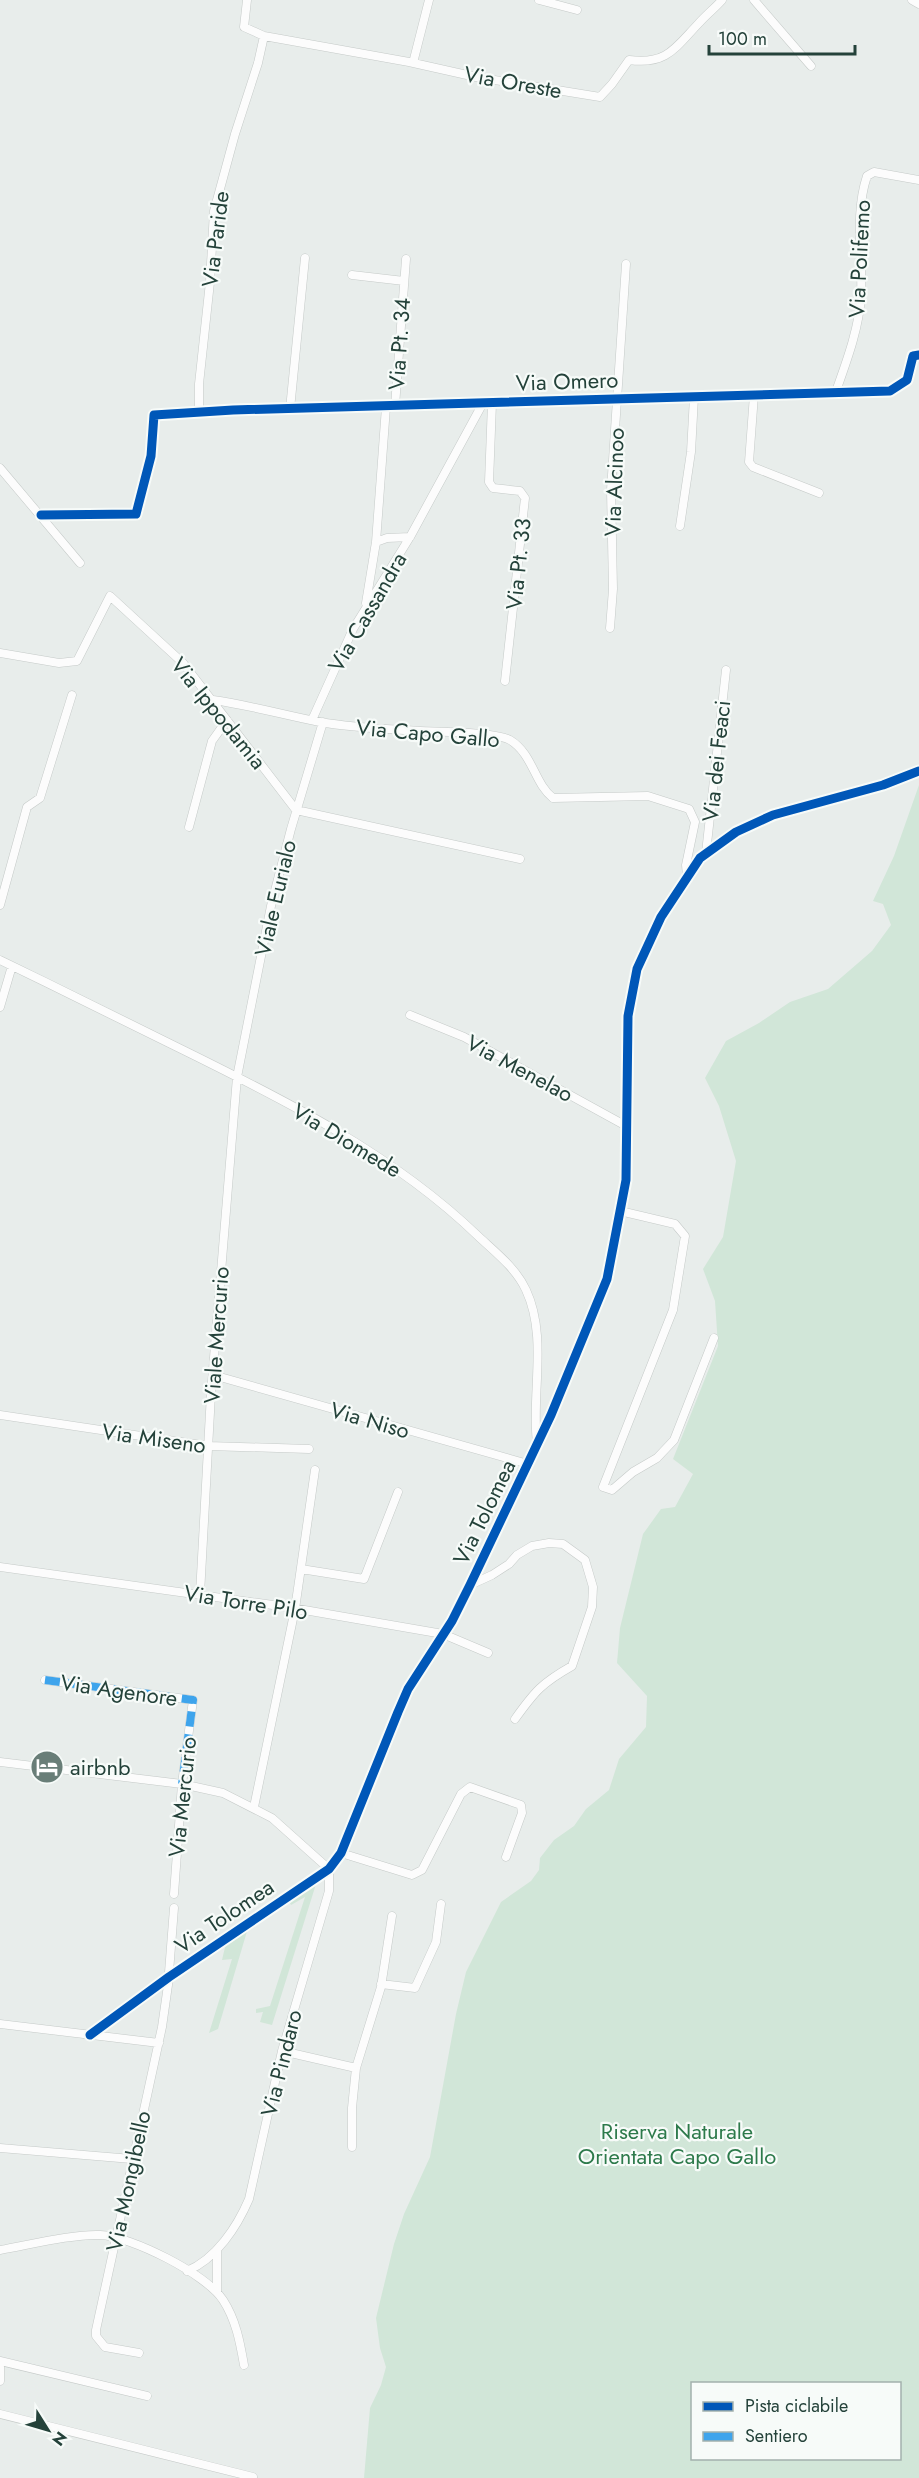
<svg xmlns="http://www.w3.org/2000/svg" width="919" height="2478" font-family="Jost,sans-serif">
<style>
.green{fill:#d1e6d8;fill-rule:evenodd}
.lines{fill:none;stroke-linecap:round;stroke-linejoin:round}
.street-casing{stroke:#c5cac8;stroke-width:9}
.street{stroke:#fcfcfc;stroke-width:8}
.quiet{stroke:#3ea4ec;stroke-width:8;stroke-dasharray:15 8;stroke-linecap:butt}
.cycleway-casing{stroke:#f7fbf9;stroke-width:13}
.cycleway{stroke:#0057b8;stroke-width:9}
.labels{text-anchor:middle;stroke-width:4.5;stroke-linejoin:round;paint-order:stroke}
.street-label{font-size:22px;fill:#24423a;stroke:#f7fbf9}
.poi-label{font-size:22px;fill:#24423a;stroke:#f7fbf9;text-anchor:start}
.park-label{font-size:22px;fill:#2d7a4b;stroke:#f7fbf9}
</style>
<rect width="100%" height="100%" fill="#e8edeb"/>
<path class="green" d="M919 785V2478H364L370 2408 381 2385 386 2367 380 2348 376 2318 394 2244 404 2214 430 2157 456 2014 466 1972 501 1902 531 1881 539 1870 540 1858 554 1840 574 1826 586 1809 609 1790 619 1759 646 1727 647 1696 617 1663 620 1628 643 1534 661 1509 675 1507 693 1474 673 1459 718 1346 715 1301 703 1269 723 1237 736 1161 719 1106 705 1078 726 1041 759 1023 790 1002 828 989 872 951 891 925 883 904 873 901 894 856ZM692 2384H900V2458H692Z
M316 1884 272 2025 260 2022 263 2012 256 2013V2009L270 2006 305 1897 291 1905 289 1901Z
M248 1928 218 2029 209 2033 232 1959 222 1960 226 1943Z"/>
<g class="lines">
<defs>
<path id="street" d="M247 0 244 27 264 36 409 62 476 77 600 97 612 84 629 60C667 65 675 48 699 23 706 15 715 8 722 0
M539 0 577 10
M754 0 811 66
M912 0 919 4
M413 63 429 0
M352 275 404 281
M835 394C846 363 859 329 861 296 863 256 854 215 867 176L874 172 919 180
M754 395 749 462 753 467 819 493
M492 403 489 482 493 488 520 491 525 498 505 681
M395 406 406 259
M290 409 305 258
M199 413V384L210 282 214 211 235 134 258 63 264 36
M0 468 80 563
M41 515 136 514 151 456 154 415 233 410 890 391 907 380 913 356 919 355
M680 526 691 452 694 397
M376 542 387 538 410 537
M366 603 376 542 386 407
M610 628 613 589 611 490 626 264
M0 653 59 663 77 661 110 596 183 663 296 810 520 859
M213 700C249 705 284 715 320 722 353 728 386 729 420 731 439 732 497 732 510 740 533 754 534 783 553 798L648 796 689 809 695 822 686 865 687 876
M312 720 353 629 410 537 483 403
M189 827 212 741 227 720
M706 853 726 670
M0 905 27 807 40 798 72 695
M0 960C60 989 120 1019 179 1048 285 1100 393 1154 478 1236 495 1252 516 1268 526 1290 548 1337 531 1394 537 1443
M0 1007 12 966
M410 1015 464 1037 628 1127
M620 1211 675 1224 685 1236 673 1310 603 1487 612 1490 633 1472 657 1458 674 1440 714 1338
M213 1375 528 1464
M0 1415 208 1446 309 1449
M0 1567 287 1607 443 1634 488 1653
M301 1569 364 1579 398 1492
M470 1585 492 1575 509 1564 517 1555 532 1546 549 1543 563 1544 585 1560 593 1587 592 1607 572 1666C542 1683 535 1691 515 1719
M200 1594 211 1394 237 1077 271 906 291 829 323 722
M45 1680 193 1700 182 1784 174 1894
M0 1762 182 1784 223 1793 272 1818 329 1869
M254 1807 295 1609 315 1470
M341 1853 412 1875 422 1870 461 1794 470 1787 521 1805 522 1813 506 1857
M381 1984 415 1988 436 1942 441 1904
M0 2024 159 2043
M90 2035 169 1977 329 1869 341 1853 398 1712 408 1689 452 1621 470 1585 551 1415 607 1279 626 1180 628 1016 637 969 661 917 700 858 736 832 773 815 883 785 919 771
M282 2051 356 2068
M352 2147V2108L356 2068 381 1987 392 1916
M0 2148 132 2159
M0 2250C29 2245 72 2234 100 2235 131 2236 206 2274 223 2300 236 2320 240 2342 244 2365
M217 2250V2292
M187 2271C216 2259 237 2227 249 2199L282 2051 329 1891V1869
M139 2353 105 2347 96 2336V2330L162 2027 168 1985 174 1908
M0 2361 147 2396
M0 2367V2381
M0 2414 253 2477"/>
</defs>
<use href="#street" class="street-casing"/>
<use href="#street" class="street"/>
<path class="quiet" d="M45 1680 193 1700 182 1784"/>
<defs>
<path id="cycleway" d="M41 515 136 514 151 456 154 415 233 410 890 391 907 380 913 356 919 355
M90 2035 169 1977 329 1869 341 1853 398 1712 408 1689 452 1621 470 1585 551 1415 607 1279 626 1180 628 1016 637 969 661 917 700 858 736 832 773 815 883 785 919 771"/>
</defs>
<use href="#cycleway" class="cycleway-casing"/>
<use href="#cycleway" class="cycleway"/>
</g>
<defs>
<symbol id="hotel-disc" viewBox="-11 -11 22 22"><circle r="9.5" fill="#697e78" stroke="#f7fbf9"/><path d="M-6-4.5h1.5V1H6V5H4.5V3h-9V5H-6ZM-4 0a1.8 1.8 0 1 1 3.6 0ZM.5 0V-2.5h3Q6-2.5 6 0Z" fill="#fff"/></symbol>
</defs>
<g fill-rule="evenodd">
<use href="#hotel-disc" x="28" y="1748" width="38" height="38"/>
</g>
<g class="labels">
<g class="street-label">
<text transform="translate(513 82) rotate(10)" y="8">Via Oreste</text>
<text transform="translate(215 239) rotate(-83)" y="8">Via Paride</text>
<text transform="translate(859 259) rotate(-87)" y="8">Via Polifemo</text>
<text transform="translate(399 344) rotate(-86)" y="8">Via Pt. 34</text>
<text transform="translate(567 381) rotate(-2)" y="8">Via Omero</text>
<text transform="translate(614 482) rotate(-88)" y="8">Via Alcinoo</text>
<text transform="translate(518 564) rotate(-84)" y="8">Via Pt. 33</text>
<text transform="translate(367 612) rotate(-60)" y="8">Via Cassandra</text>
<text transform="translate(219 713) rotate(51)" y="8">Via Ippodamia</text>
<text transform="translate(428 733) rotate(5)" y="8">Via Capo Gallo</text>
<text transform="translate(716 761) rotate(-84)" y="8">Via dei Feaci</text>
<text transform="translate(275 898) rotate(-77)" y="8">Viale Eurialo</text>
<text transform="translate(520 1068) rotate(28)" y="8">Via Menelao</text>
<text transform="translate(347 1140) rotate(31)" y="8">Via Diomede</text>
<text transform="translate(216 1335) rotate(-86)" y="8">Viale Mercurio</text>
<text transform="translate(370 1420) rotate(16)" y="8">Via Niso</text>
<text transform="translate(154 1438) rotate(8)" y="8">Via Miseno</text>
<text transform="translate(484 1512) rotate(-64)" y="8">Via Tolomea</text>
<text transform="translate(246 1602) rotate(9)" y="8">Via Torre Pilo</text>
<text transform="translate(119 1690) rotate(8)" y="8">Via Agenore</text>
<text transform="translate(182 1797) rotate(-84)" y="8">Via Mercurio</text>
<text transform="translate(224 1916) rotate(-34)" y="8">Via Tolomea</text>
<text transform="translate(281 2063) rotate(-76)" y="8">Via Pindaro</text>
<text transform="translate(128 2181) rotate(-78)" y="8">Via Mongibello</text>
</g>
<g class="poi-label">
<text x="70" y="1775">airbnb</text>
</g>
<g class="park-label">
<text x="677" y="2139">Riserva Naturale<tspan x="677" dy="25">Orientata Capo Gallo</tspan></text>
</g>
</g>
<rect x="691" y="2382" width="210" height="78" fill="#f7fbf9" stroke="#a3b1ad" stroke-width="1.5"/>
<rect x="703" y="2402" width="30" height="9" fill="#0057b8" stroke="#a3b1ad" stroke-width="1.5"/>
<text x="745" y="2412" font-size="18" fill="#24423a">Pista ciclabile</text>
<rect x="703" y="2432" width="30" height="9" fill="#3ea4ec" stroke="#a3b1ad" stroke-width="1.5"/>
<text x="745" y="2442" font-size="18" fill="#24423a">Sentiero</text>
<g transform="translate(48 2430) rotate(127)" stroke="#f7fbf9" stroke-width="4.5" paint-order="stroke">
<path d="M0-4.5L10 22L0 15L-10 22Z" fill="#24423a"/>
<text y="-9" font-size="16" font-weight="bold" text-anchor="middle" fill="#24423a">N</text>
</g>
<path d="M709 45v9h146v-9" fill="none" stroke="#24423a" stroke-width="3"/>
<text x="718" y="45" font-size="18" fill="#24423a" stroke="#f7fbf9" stroke-width="4.5" paint-order="stroke">100 m</text>
</svg>
